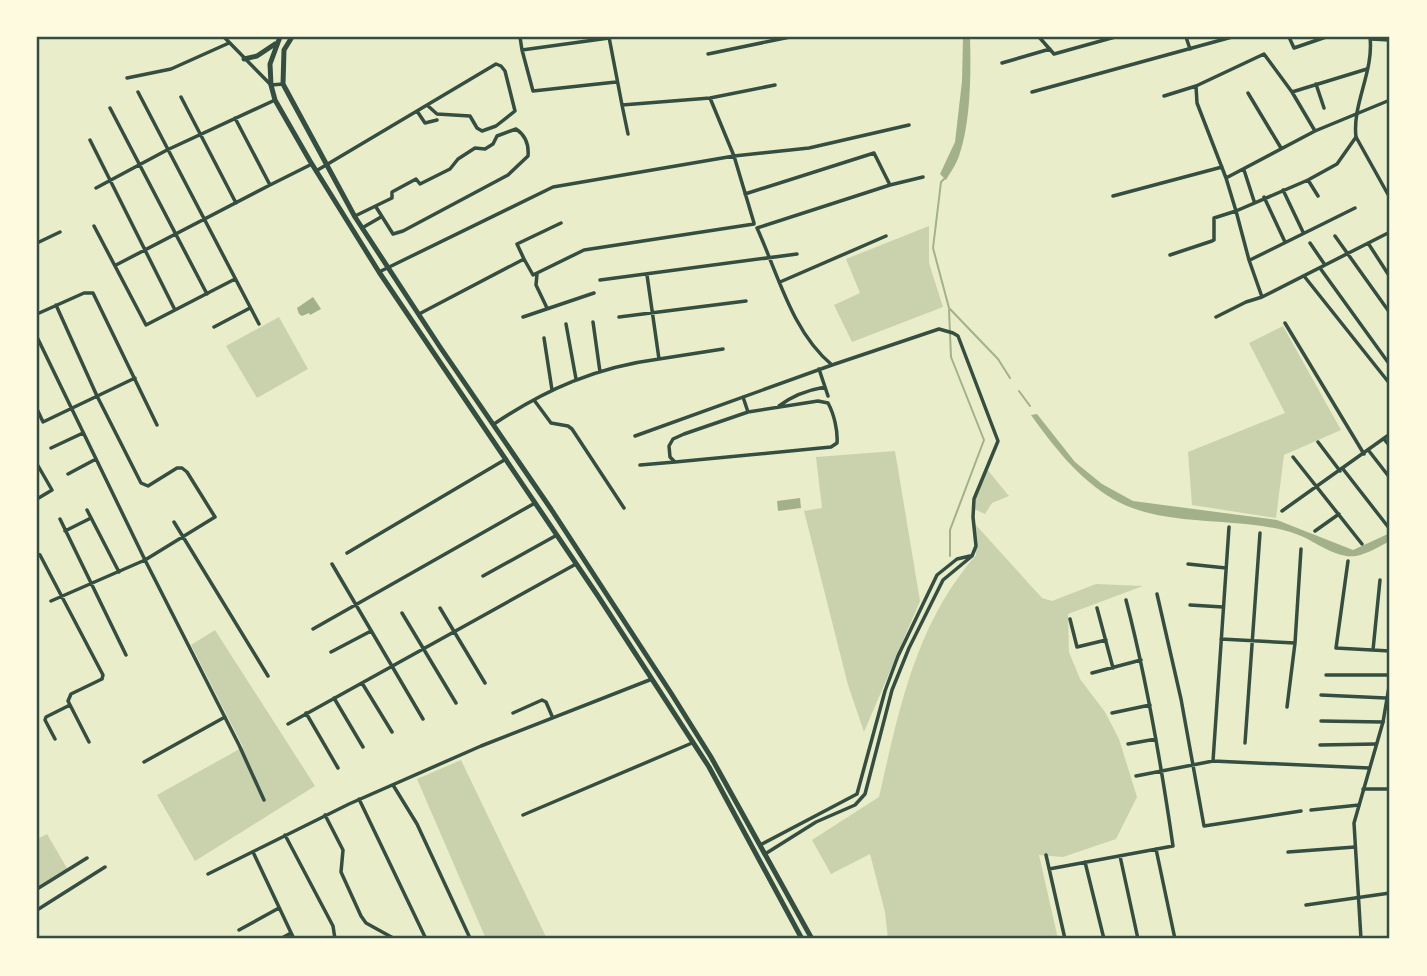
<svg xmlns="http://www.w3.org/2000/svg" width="1427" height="976" font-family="'Roboto Serif',serif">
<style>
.green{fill:#cad2ad}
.water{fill:#a3b18a}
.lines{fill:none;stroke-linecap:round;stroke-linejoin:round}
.stream{stroke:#a3b18a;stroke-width:2}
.pedestrian{stroke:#344e41;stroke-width:2.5}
.minor{stroke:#344e41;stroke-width:3.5}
.tertiary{stroke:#344e41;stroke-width:3.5}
.primary{stroke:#344e41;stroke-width:5}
.neatline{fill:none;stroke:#344e41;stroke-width:2.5}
</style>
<rect width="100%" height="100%" fill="#e9edc9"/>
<path class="green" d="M929 226V263L943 307 852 342 834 305 860 293 846 259Z
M279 317 308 369 257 398 226 346Z
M1283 326 1341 430 1284 455 1276 518 1192 505 1188 452 1285 413 1249 343Z
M895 451 920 601 864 732 848 685 804 511 822 508 816 457Z
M986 468 1009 496 992 503 985 514 974 509V499Z
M974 523 1042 598 1052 601 1096 584 1143 586 1068 614 1069 652 1080 679 1105 712 1119 739 1137 797 1116 839 1063 857 1039 855 1058 939H888L885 912 870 854 831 874 812 840 879 797C899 710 915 625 976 555Z
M215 630 315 786 195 861 157 795 243 747 191 645Z
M461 760 547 939H486L417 779Z
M47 834 68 870 37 888V839Z"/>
<path class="water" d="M963 37H970C971 73 971 122 959 156 956 165 950 173 946 180L940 174 955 142 962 81Z
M313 297 321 309 310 315 309 313 302 316 299 314 297 308Z
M1037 414 1075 462 1102 484 1133 501 1277 520 1353 550 1390 533V541C1380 546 1367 554 1356 556 1335 559 1314 540 1296 534 1237 514 1167 530 1113 499 1078 478 1054 447 1031 415Z
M800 498 801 508 778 511 777 501Z"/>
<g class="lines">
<path class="stream" d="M944 179 941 182 933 248 949 308 998 359 1010 378
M949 310 951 357 984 440 950 530V556
M1019 391 1030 406"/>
<path class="pedestrian" d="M220 938V939"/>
<path class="minor" d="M520 37 522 50 609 38
M609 37 622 105 710 98 775 85
M1039 37 1054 54 1115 37
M1186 37 1190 49
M1289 37 1294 48 1326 37
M1371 39 1390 40
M522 50 533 91 616 82
M708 54 790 37
M1002 63 1050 49
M127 78 171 69 229 43
M1316 84 1324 108
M1196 86 1197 103 1226 178 1315 131 1390 100
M138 92 259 324
M1032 92 1232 37
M1292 92 1367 69
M1248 93 1281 148
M1164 96 1196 86 1264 54 1292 92 1315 131
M181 97 236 203
M622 105 628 134
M110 108 207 294
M417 111 425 123 437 120
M90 140 175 310
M1244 170 1254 201
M316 171 496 64 501 66 505 71 515 111 496 126 482 131 477 128 470 116 437 114 427 105
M1226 178 1236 211 1308 180 1337 164 1356 137
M1308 180 1318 196
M270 185 312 164
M96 188 167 150 275 100
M1283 190 1303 232
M745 194 874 153 890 185
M1113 196 1222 167
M1264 197 1285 242
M355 216 392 198V192L416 179 420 184 450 169 458 159 475 148 485 149 493 144 497 136 516 129C525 135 529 145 528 156L508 175 403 231 393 234 376 207
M754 223 734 156 809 148 909 125
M94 226 146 325 235 279
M362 228 381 217
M1335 236 1390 313
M37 243 60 232
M1310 243 1325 265
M1368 243 1390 277
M1170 255 1212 241 1214 240V218L1236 211 1249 260 1262 297
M524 259 517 244 561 223
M1250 260 1355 208
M116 265 270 185 235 118
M1320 268 1390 365
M379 272 553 187 734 156 710 98
M537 274 536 285 547 308
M647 275 659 359 723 349
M1304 276 1390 384
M600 280 797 254
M780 282 886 236
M37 314 84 293H93L157 425
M419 314 524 259 533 275 584 250 754 224
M523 317 594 293
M619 317 746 301
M1216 317 1246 302 1262 297 1390 232
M593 322 600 372
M1285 323 1364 454
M566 324 576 379
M214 327 250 308
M37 337 145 560 239 745 264 800
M544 338 552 390
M819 369 828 396
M743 397 748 412
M534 400 551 423 568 426 572 429 624 508
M818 401 828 403C834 414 838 431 837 443L831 447 675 462 670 457 669 446 673 439 684 434 748 412Z
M779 406C793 395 808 390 825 387
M37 409 43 422 135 378
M494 424C546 389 597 367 659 359
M635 436 832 365
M1384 439 1390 446
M1318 442 1340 471
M51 448 83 433
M1369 451 1390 478
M1293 457 1362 544
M37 464 52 490 37 499
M640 465 675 462
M1343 469 1389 528
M68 474 96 459
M87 510 119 572
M1282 511 1390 434
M60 519 126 655
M174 522 268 676
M65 531 91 518
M1315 531 1339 514
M347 553 506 459
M37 554 40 555 103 675 102 679 71 694 68 701 89 742
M1348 561 1336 648 1390 651
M332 564 423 719
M1188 564 1226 568
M483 576 557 535
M1157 594 1181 699 1204 826 1301 811
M51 601 145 560 215 517 187 472 182 468H177L148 486 141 483 97 396 56 305
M1190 605 1223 607
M440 608 485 683
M1097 608 1113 668
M402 613 456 703
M1070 619 1077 647 1106 640
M313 629 535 503
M1221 639 1295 643
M1373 650 1380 580
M331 652 371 631
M1092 673 1141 660
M1326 675H1390
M362 683 392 732
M1321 695 1386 698
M334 698 363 747
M1287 707 1295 643 1301 549
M306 713 338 768
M513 713 542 700 546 702 552 716
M1112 713 1150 705
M1321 721 1383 722
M288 724 576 564
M55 739 45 720 46 717 70 705
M1245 743 1260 533
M1128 744 1156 739
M1320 745 1376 744
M1213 761 1229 527
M144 762 225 717
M1136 776 1213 761 1369 768
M393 785 417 824 469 936
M1363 789H1390
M359 799 426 939
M1311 810 1359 805
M325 815 343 850 341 872 361 916 366 923 395 939
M523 815 692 743
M285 835 333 926 335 939
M760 845 857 794 885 691 898 656 937 575 957 559 970 556
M1156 849 1175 939
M253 852 294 939
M1288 852 1355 847
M765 854 816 822 855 805 865 794 892 690 909 648 943 580 972 556 976 546 973 517 974 499 998 441 958 336 953 333 939 329 832 365C792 332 778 274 757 228L890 185 923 177
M1046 855 1065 939
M1120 856 1138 939
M1085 862 1104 939
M1049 869 1173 846C1161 763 1147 681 1126 600
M208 874 349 804 481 746 652 679
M37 889 87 858
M1306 905 1390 893
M37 910 105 867
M239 930 279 908
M280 939 291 933
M1234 939H1235"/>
<path class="tertiary" d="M224 37 271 85 283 84
M1370 37C1374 72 1352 104 1356 137L1390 198
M1361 939 1354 823 1383 722 1390 681"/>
<path class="primary" d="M280 37 270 64 271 85 275 100 310 161 379 272 598 596 709 767 802 939
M292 37 284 50 283 84 355 217 440 347 551 509 671 693 711 757 812 939
M244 59 257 56 275 44"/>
</g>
<rect width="1427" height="976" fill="none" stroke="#fefae0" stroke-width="77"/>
<rect x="38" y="38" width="1350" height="899" class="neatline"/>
</svg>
